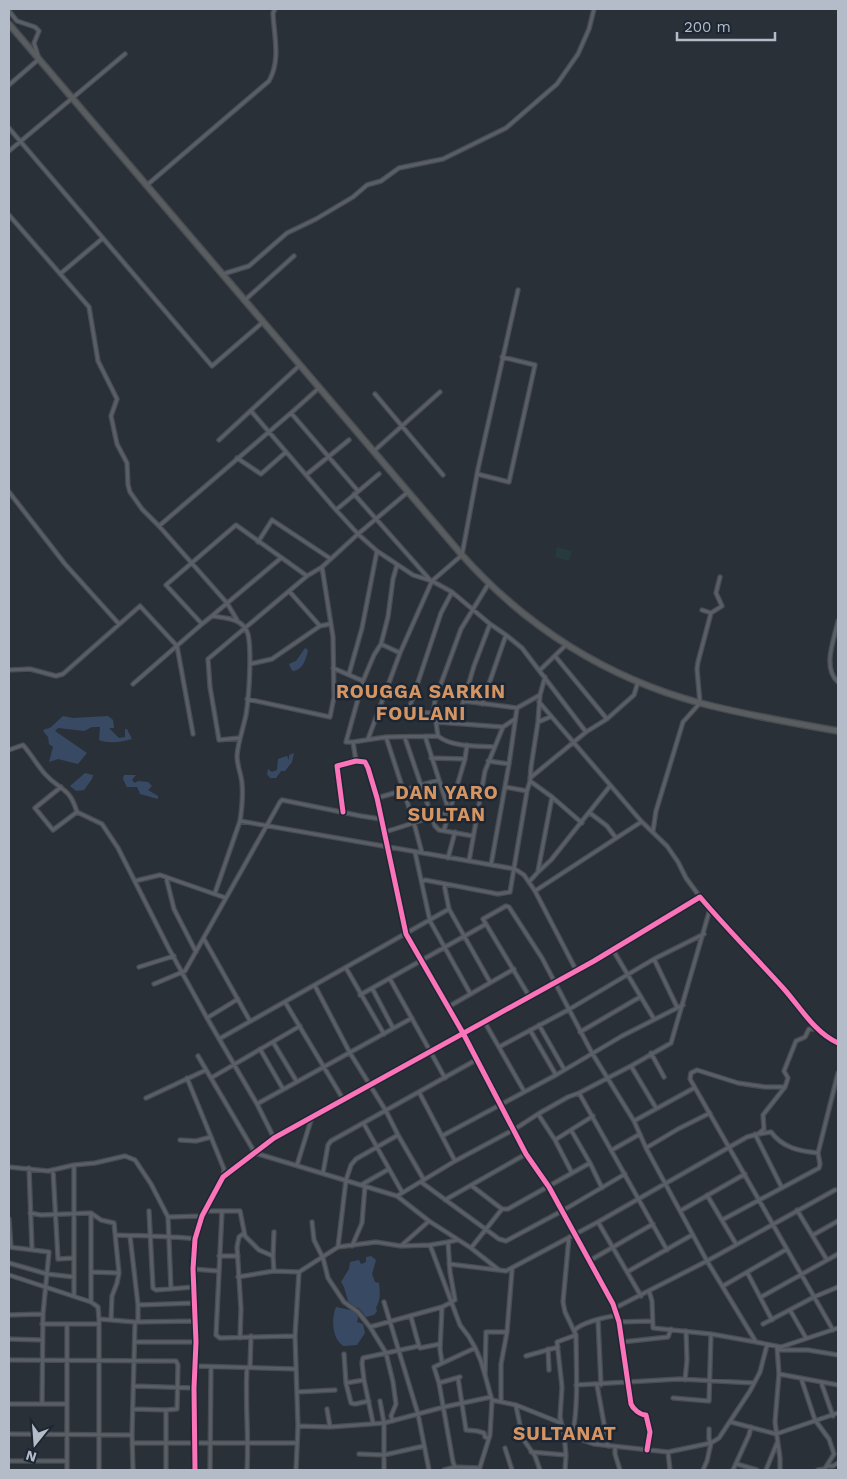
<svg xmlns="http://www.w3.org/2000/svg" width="847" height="1479" font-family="'Work Sans',sans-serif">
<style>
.green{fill:#273a3e}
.water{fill:#384963}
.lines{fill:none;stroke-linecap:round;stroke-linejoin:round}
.minor-casing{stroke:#484c53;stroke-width:5.5}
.highway-casing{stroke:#474c53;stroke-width:8}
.minor{stroke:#5a5e66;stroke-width:3}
.highway{stroke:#5a5d60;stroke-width:5}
.cycleway-casing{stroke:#1d2633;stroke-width:8}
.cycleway{stroke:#fb73b8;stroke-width:5}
.labels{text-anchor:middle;stroke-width:5;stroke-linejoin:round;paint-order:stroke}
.district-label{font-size:19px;font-weight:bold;letter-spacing:1px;fill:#d59563;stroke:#1d2633}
</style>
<rect width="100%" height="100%" fill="#2a3038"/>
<path class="green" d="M557 547 572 551 569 561 555 557Z"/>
<path class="water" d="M305 648 308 650C306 659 303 670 293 671L291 669 289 664 296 661Z
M63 716 73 718 108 716 113 720 114 728H109L119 738 125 737V729H127L132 739C123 742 108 744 99 740L100 727H92L84 731 58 728 55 731 87 753 78 764 58 759 49 762 53 747 49 744 48 737 43 731 45 729 50 728Z
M294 753 292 762 285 771H281L276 778H270L267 774 268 769 272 772 277 770 278 759 287 756 289 760V755Z
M85 773 93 775 92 779 84 790 76 791 70 786Z
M124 775H136L132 780 135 783 138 781 148 782 152 786 148 790 158 796V799L140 794 137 787H127L123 779Z
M371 1256 376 1260 372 1274 375 1282 379 1283C380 1292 381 1299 376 1308L377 1311 374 1315 366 1317 360 1309 354 1306 348 1301 344 1287 341 1282 349 1269 350 1262 359 1260 361 1264 366 1262V1257Z
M336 1307 355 1311 358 1317 357 1322 363 1324 365 1333 357 1345 343 1346C332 1338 331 1319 336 1307Z"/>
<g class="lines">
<defs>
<path id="minor" d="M9 11 17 21 35 27 39 31 34 43 39 59 9 85
M9 128 212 366 263 322
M9 151 125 54
M147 185 269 81C281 60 274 36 273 13L275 9
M9 215 89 307 98 361 117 399 111 416 117 444 127 463 128 485 130 492 142 509 159 526 227 603 237 620
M60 274 103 238
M223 274 249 266 287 233 316 219 353 197 367 185 381 181 399 168 443 159 506 128 557 84 578 54 589 29 594 9
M245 300 294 256
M319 388 291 413 358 491
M375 394 443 475
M251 411 336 510 358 534 377 551 413 575 432 581 452 592 490 624 506 635 522 648 586 732
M219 440 300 365
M374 451 440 392
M237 458 261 474 286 452
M477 474 509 482 535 365 502 357
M306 475 349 440
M9 492 65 564 119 624
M354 494 431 581
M336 510 379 474
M159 526 291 413
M258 542 272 520 331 559
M397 565 393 579 388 617 381 644 374 655 363 681 346 742H353L386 737 438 736
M489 583 461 629 435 700 434 709 438 736C451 747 477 746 494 747
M289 591 320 626
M702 610 711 613
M213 615 281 558
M838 621C834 640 822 668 838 682
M381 644 400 653
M250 664 272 659 320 626 330 624
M333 668 363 681
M9 670 30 669 56 676 63 674 140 606 177 646 193 734
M540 670 566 645
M349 674 362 628 377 551
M133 684 202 624
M247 699 330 717 334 697 333 637 322 567 358 534 408 492
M463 701 517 708 540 695
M539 702 641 821 667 846 678 862 686 878 700 897
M482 704 506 635
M435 713 411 712 409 709 441 613 452 592
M607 719 634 695 638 682
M436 722 503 727 515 719
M538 722 550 717
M457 723 474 666 490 624
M425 736 449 811
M386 737 414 823 422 853
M239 738 219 740 210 687 208 659 307 576 322 567
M405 738 435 826 439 830 473 836
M368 739 400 653 432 581 462 555 478 469 518 290
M353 742 356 761
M9 750 23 745C31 754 37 765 45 774 60 791 69 786 77 812L102 824 118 848 168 947 207 1018 257 1104 274 1138
M431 758 465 759
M488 761 509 764
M530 778 586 732 607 719 555 656
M530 781 552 797 582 823
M61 787 35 808 53 830 77 812
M505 787 527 791
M377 798 439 780
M343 812 337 766 356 761 365 762 368 768 377 798 406 934 463 1033 526 1154 549 1187 613 1304 619 1322 631 1404C633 1409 640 1415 646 1415L650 1432 647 1450
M590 813 607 826 616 838
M240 821 515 869 524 875 535 891
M444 830 465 759 467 745
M653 831 656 811 683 722 700 703 697 669 698 662 711 613 722 606 716 593 720 577
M385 832 448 812
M415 852 430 921 470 993
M448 858 455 832
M469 861 485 771 503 727
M491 865 509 764 517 708
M538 871 552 797
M166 877 174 909 196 952
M135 881 160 875 226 898
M422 882 425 880 498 894 510 892 527 791 530 781 531 767 538 722 540 695 545 677
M529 882 538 872 551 860 610 786
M444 884 449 909 490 982
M215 893 240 821C242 808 243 795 242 783 241 774 237 765 237 756 238 742 243 729 246 715 249 696 252 652 248 634 243 618 226 618 212 616L202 624 166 585 236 525 307 576
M204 939 250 1021
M613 950 654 1019
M654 959 677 1007
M139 967 174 956
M346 968 384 1034
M576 970 535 891 641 822
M390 979 445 1078
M154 984 185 971 280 802 282 800 361 816 381 819
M315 986 350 1053 386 1111 398 1135 424 1180
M372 988 393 1028
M360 995 486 924
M529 996 483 919 506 906 509 907 542 958 592 1053 634 1121 646 1148 707 1261 756 1342 781 1347 838 1328
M285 1002 343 1099
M448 1007 514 969
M207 1018 238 999
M484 1021 524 1091
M539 1025 564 1069
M819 1029H809L805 1037 796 1041 784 1071 788 1078 785 1087H765L738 1083 697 1070 691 1073 690 1079 833 1330
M530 1030 556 1075
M580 1032 640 997
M219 1039 449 909
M273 1042 297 1082
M499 1047 568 1010 654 959 704 934
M260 1049 283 1089
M651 1053 664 1077
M198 1056 255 1153 397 1196 429 1221 471 1248 499 1270 506 1271 598 1222 747 1137 758 1134 764 1129 763 1115 785 1087
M631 1066 656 1108
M187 1078 224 1169 223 1177
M211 1078 300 1026
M419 1092 455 1161
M579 1093 667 1250
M146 1098 206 1070
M257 1104 412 1018
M538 1114 555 1140 572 1173
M634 1121 694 1088
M364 1124 402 1192
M571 1130 590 1163 602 1188
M755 1134 782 1188
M759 1134 771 1132C783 1148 799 1151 818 1153L838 1073
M442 1136 556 1075 622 1036 683 1005
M180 1140 196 1141 211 1137
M555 1140 593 1116
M646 1148 678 1129 710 1113
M612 1150 640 1134
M297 1165 312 1117
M9 1167 48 1171 74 1165 95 1163 125 1156 135 1160 151 1184 168 1217 171 1289
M29 1168 32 1249
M53 1170 58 1259 74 1258
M323 1173 328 1145 331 1141 476 1060
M421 1182 499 1239 506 1241 562 1211 625 1174
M361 1185 389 1169
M472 1186 502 1209H508L590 1163
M707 1195 736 1244
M397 1196 455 1161 515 1129 538 1114 568 1097 579 1093 631 1066 671 1043 710 909
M445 1200 526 1154
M797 1210 827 1260
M149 1211 153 1288 156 1290 194 1287
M205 1211H240L245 1236 259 1250 273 1256
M222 1211 216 1335 220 1338 295 1336
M680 1211 745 1174
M30 1213 41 1215 91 1213 101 1220 114 1223 119 1273 117 1283 112 1296 111 1320
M91 1214V1302
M168 1217 202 1216
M9 1219 11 1247
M722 1220 819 1168 820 1164 818 1153
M312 1222 314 1240 323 1258 328 1278 344 1302 358 1312 370 1327 386 1353 393 1382 396 1404 391 1416 393 1421
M598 1222 641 1296
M274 1232 273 1256 274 1271
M116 1235C143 1236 169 1236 195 1239
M813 1235 838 1221
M130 1236 138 1305V1322
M569 1237 563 1302 565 1312 576 1335
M402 1245 429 1221
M430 1245 460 1325C472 1339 481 1358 485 1375
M352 1246 362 1223 365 1186
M9 1247 49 1252 43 1314 42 1404
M338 1247 376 1242 401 1246 430 1245 448 1242
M471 1248 502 1209
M219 1256H238
M589 1261 653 1224
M9 1263 47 1274 74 1277
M449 1264 498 1270
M193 1269 218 1271
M92 1272 119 1273
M627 1272 692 1235
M747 1272 772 1320
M9 1275 91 1302 98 1307 99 1319V1470
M238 1277 274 1271 299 1272
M723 1286 787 1249
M649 1291 652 1301 653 1328 711 1334 756 1342
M74 1296V1165
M761 1297 838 1254
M452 1301 455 1300 450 1272 448 1242 457 1240
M384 1302 418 1414 429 1470
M138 1305 195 1303
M615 1308 707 1261 835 1190
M790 1310 806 1338
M9 1315 43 1314
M411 1317 419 1346
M99 1319 135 1322
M598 1320 601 1385
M619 1322 652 1321
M42 1324H99
M763 1324 814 1297 838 1287
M370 1327 442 1307
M574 1331C579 1323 608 1316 617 1316
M240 1338 241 1309 237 1247 239 1237 243 1234
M9 1339 42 1340
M135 1342H196
M622 1342 668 1337 671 1329
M777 1347 779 1374 838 1385
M475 1348 434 1367 439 1383 453 1462 455 1467 480 1468
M548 1349 549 1370
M778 1350H808L838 1355
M344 1354 346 1383 351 1403 355 1404 369 1401
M526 1356 558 1347
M9 1360 176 1361 178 1365 177 1409 166 1410 133 1409
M442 1363 440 1349 442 1307 452 1302
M195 1366 296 1369
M250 1367 251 1336
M247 1368C245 1402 249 1436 247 1470
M779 1374 775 1422 780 1458V1470
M458 1378 466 1430 477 1431 484 1433 485 1437 488 1438
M801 1378 815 1420 829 1439 834 1454 824 1470
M364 1380 373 1423
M685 1380 687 1360 686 1331
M821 1382 833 1416
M346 1383 364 1380 362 1363 363 1358 419 1346 420 1348 440 1344
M439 1383 460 1377
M576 1385 679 1379 754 1383
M597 1385 608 1446
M134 1386 194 1388
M297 1392 335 1390
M491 1397 485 1375 486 1332H507
M673 1398 709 1401 711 1334
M501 1400V1364L507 1332 512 1270
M380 1401 384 1423V1470
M9 1404H67
M516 1406 523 1439 535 1456 540 1470
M327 1409 330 1427
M166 1410V1470
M731 1422 776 1434 838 1413
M298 1426 330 1427 384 1423 444 1407 491 1397 492 1400 516 1405 561 1423
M9 1434 132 1435
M564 1434 566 1455 565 1470
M572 1436C579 1408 576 1364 576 1335L557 1342 562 1387 560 1417 564 1434 594 1444 668 1452 711 1443 709 1439V1429
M133 1443H297
M615 1447V1454L620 1470
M505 1448 512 1470
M531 1452 566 1455
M668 1452 670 1470
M359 1454 384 1455 424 1446
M9 1461H67
M737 1464 757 1470
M67 1470V1324
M133 1470 132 1435 135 1322 195 1321
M195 1470 194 1388 196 1342 193 1269 195 1239 202 1216 223 1177 274 1138 594 961 700 897C727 929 756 958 784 989 800 1007 815 1033 838 1043
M210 1470 211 1367
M296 1470 298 1426 295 1336 299 1272 338 1247 346 1180 351 1165 356 1159 398 1135
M444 1470 455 1467
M479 1470 490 1435 492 1400
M703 1470 707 1461 711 1443 719 1438 750 1391 760 1372 767 1345
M733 1470 749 1435 751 1427
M766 1470 777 1443
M818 1470 824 1469 827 1466H833L838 1463"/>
<path id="highway" d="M9 24 462 555C526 627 607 678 700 703 746 715 792 723 838 731"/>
</defs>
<use href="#minor" class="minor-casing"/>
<use href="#highway" class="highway-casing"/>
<use href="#minor" class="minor"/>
<use href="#highway" class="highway"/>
<defs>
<path id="cycleway" d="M343 812 337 766 356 761 365 762 368 768 377 798 406 934 463 1033 526 1154 549 1187 613 1304 619 1322 631 1404C633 1409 640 1415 646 1415L650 1432 647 1450
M195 1470 194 1388 196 1342 193 1269 195 1239 202 1216 223 1177 274 1138 594 961 700 897C727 929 756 958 784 989 800 1007 815 1033 838 1043"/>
</defs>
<use href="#cycleway" class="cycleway-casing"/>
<use href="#cycleway" class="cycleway"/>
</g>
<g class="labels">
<g class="district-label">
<text x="421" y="698">ROUGGA SARKIN<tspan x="421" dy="22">FOULANI</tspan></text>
<text x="447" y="799">DAN YARO<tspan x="447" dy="22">SULTAN</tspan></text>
<text x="565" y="1440">SULTANAT</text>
</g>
</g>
<rect width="847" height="1479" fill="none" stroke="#b4bcc9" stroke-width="20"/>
<g transform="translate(35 1444) rotate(197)" stroke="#1d2633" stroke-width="4" paint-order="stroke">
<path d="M0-4L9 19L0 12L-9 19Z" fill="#b4bcc9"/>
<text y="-8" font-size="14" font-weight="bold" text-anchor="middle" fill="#b4bcc9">N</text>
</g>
<path d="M677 32v8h98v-8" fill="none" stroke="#b4bcc9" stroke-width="2.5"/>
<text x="684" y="32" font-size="15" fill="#b4bcc9" stroke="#1d2633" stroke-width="4" paint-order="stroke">200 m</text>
</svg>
